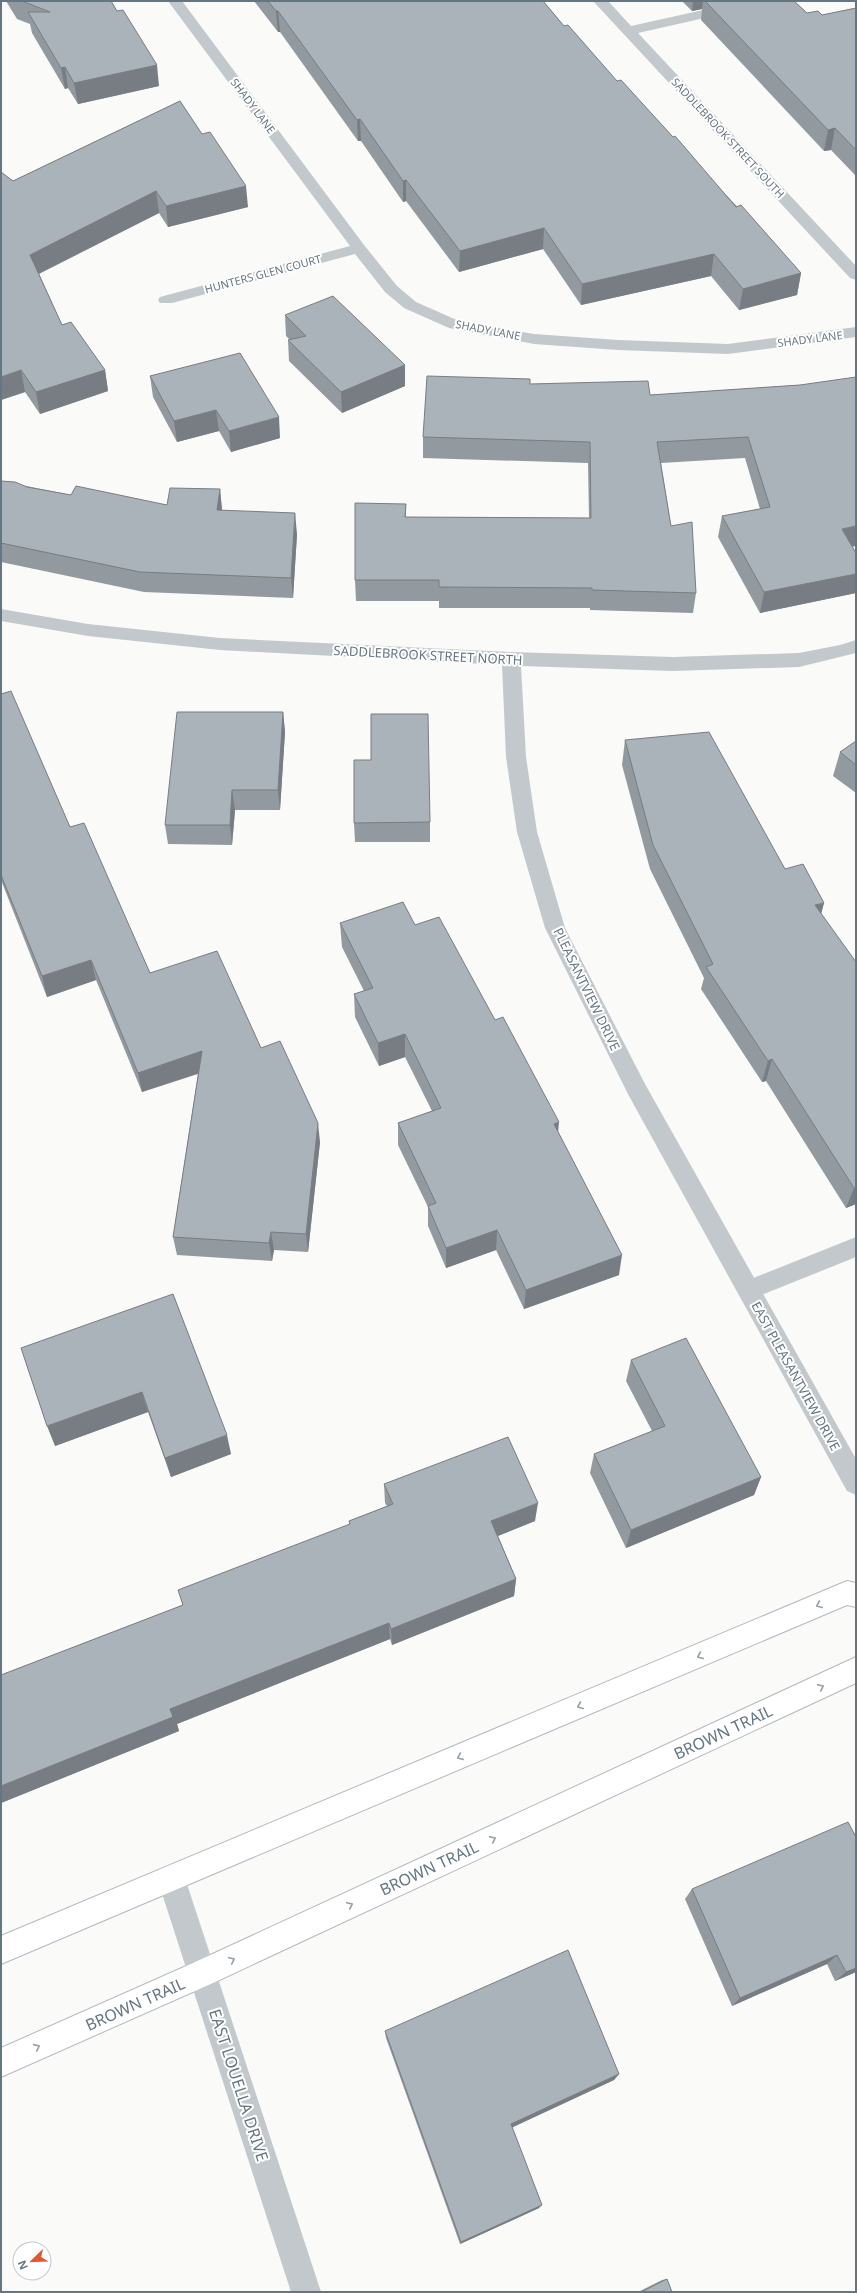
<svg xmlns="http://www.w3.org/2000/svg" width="857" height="2293" font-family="'Noto Sans',sans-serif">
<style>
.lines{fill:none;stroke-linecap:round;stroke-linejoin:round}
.secondary-casing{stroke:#b3babf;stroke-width:2}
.lane{fill:#c3c8cc;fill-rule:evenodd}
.street{fill:#c3c8cc;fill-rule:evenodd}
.secondary{fill:#fff;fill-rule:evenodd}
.wall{fill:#929a9f}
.shaded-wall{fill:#777d82}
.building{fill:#aab3b9;stroke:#777d82}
.oneway{stroke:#939fa8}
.labels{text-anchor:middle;stroke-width:4;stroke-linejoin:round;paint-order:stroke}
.far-street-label{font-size:11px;fill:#657683;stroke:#fff}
.street-label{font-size:13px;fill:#657683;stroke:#fff}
.near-street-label{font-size:16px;fill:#657683;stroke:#fff}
</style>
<rect width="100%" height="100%" fill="#fafaf8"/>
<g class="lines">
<defs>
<path id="secondary" d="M847 1581 856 1583V1607L847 1605 1 1964V1936Z
M856 1657V1683L213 1983 1 2077V2048L193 1963Z"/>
</defs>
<use href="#secondary" class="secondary-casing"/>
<path class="lane" d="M856 1237V1257L749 1300 741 1297 737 1290 741 1283Z"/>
<path class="street" d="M168 1H182L364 245 397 286 416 302 459 321 534 334 618 340 728 344 856 327V337L728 354 618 350 534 344 449 328 404 308 385 292 355 254 172 303H160L158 300 160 297 350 246Z
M593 1H608L631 26 744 1H769L762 5 638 33 856 266V280L850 278Z
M1 609 88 624 220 638 511 652 673 657 799 653 840 645 856 640V653L799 667 673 671 521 666 526 757 537 832 565 928 645 1084 856 1459V1495L847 1491 629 1096 545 928 517 832 506 757 502 665 220 650 88 636 1 621Z
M171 1864 181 1868 185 1878 321 2292H291L157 1878 161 1868Z"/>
<use href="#secondary" class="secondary"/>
</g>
<path class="wall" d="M6 1H111L159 86 78 104 68 88 65 89 32 33 30 24 17 19Z
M254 1H543L564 26 801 273 797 295 739 310 711 276 581 305 543 249 459 272 406 201 403 202 361 141H358L280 32H278Z
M682 1H794L807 13 822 15 856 8V176L831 150 824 151 701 20 702 9 692 11Z
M180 101 248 207 168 227 159 213 39 274 62 325 105 370 108 391 40 414 25 392 1 400V172L13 181Z
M285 315 405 365V386L342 413 289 361 288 340H290L286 336Z
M150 376 280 438 231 452 219 431 177 442 153 397Z
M530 384 650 395 800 385 852 547 856 553V593L760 613 718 537 722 516 760 509 745 458 661 463 671 526 696 593 693 613 590 610V608H439V601H356L355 580 406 504V517L589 518 588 463 423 458V437Z
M1 481 71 495 167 505 220 489 222 510 297 534 293 598 144 592 1 562Z
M1 694 70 827 150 973 261 1048 320 1142 308 1252 274 1250 272 1261 177 1255 173 1237 198 1074 142 1092 96 980 47 997 1 880Z
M283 712 285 732 280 810H235L232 845 168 844 165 825Z
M625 740 785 869 824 903 821 913 856 1204 846 1208 766 1081 762 1082 701 989 704 978 650 869 622 765Z
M856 741V793L833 776 840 752Z
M371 760 430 822V842H355L354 823Z
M340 923 415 925 495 1020 558 1132 619 1275 524 1309 496 1250 446 1268 428 1226V1207L398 1145V1123L432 1111 405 1057 379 1066 355 1017 354 994 364 991 342 947Z
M173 1294 231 1454 171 1477 148 1412 55 1446Z
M631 1360 761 1477 754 1495 626 1548 590 1473 594 1454 652 1431 626 1381Z
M384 1484 535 1521 498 1536 516 1579 514 1596 392 1645 390 1639 177 1724 179 1731 1 1803V1675L183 1605 349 1525V1521L387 1506 385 1503Z
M856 1837V1972L835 1981 827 1964 732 2006 685 1899 692 1889Z
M385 2031 619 2074 614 2080 512 2127 539 2208 460 2244 386 2038Z
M667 2279 672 2292H638L662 2280Z"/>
<path class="shaded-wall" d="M693 1H703L702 9 692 11Z
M276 11H278L280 32H278Z
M157 65 159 86 78 104 74 83Z
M65 67 68 88 65 89 61 68Z
M360 119 361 141H358L357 120Z
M835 128 831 150 824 151 828 130Z
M406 180V201L403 202V181Z
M246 186 248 207 168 227 166 206Z
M156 191 159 213 34 276 30 255Z
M544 228 543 249 459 272 460 251Z
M714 254 711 276 581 305 582 284Z
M801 273 797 295 739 310 743 289Z
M405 365V386L342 413 341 392Z
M21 370 25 392 1 400V377Z
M105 370 108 391 40 414 36 392Z
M216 410 219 431 177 442 174 421Z
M279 417 280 438 231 452 229 431Z
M220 489 222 510H217Z
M295 513 297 534 293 598 291 578Z
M856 526V546L837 550 842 529Z
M856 574V593L760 613 764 592Z
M283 712 285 732 280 810 278 790Z
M232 790 235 810 232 845 230 825Z
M824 903 818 926 815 905Z
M91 960 96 980 47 997 42 976Z
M405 1034V1057L379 1066 378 1043Z
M202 1051 205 1071 142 1092 138 1073Z
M772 1059 766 1081 762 1082 768 1061Z
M559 1122 557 1144 554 1124Z
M318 1123 320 1142 308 1252 306 1234Z
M856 1187V1204L846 1208 854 1188Z
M497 1230 496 1250 446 1268V1248Z
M271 1232 274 1250 272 1261 269 1243Z
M622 1255 619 1275 524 1309 526 1290Z
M142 1392 148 1412 55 1446 47 1426Z
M227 1435 231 1454 171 1477 165 1458Z
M761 1477 754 1495 626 1548 631 1530Z
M538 1503 535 1521 490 1539 491 1521Z
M516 1579 514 1596 392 1645 391 1629Z
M389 1623 390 1639 177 1724 179 1731 1 1803V1786L170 1709Z
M837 1955 827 1964 732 2006 740 1998Z
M856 1968V1972L835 1981 846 1972Z
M619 2074 614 2080 509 2129 511 2124Z
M542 2205 539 2208 460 2244 461 2242Z"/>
<path class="building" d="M22 1H111L117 11 123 10 157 65 74 83 65 67 61 68 28 12H50Z
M268 1H543L564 26 568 25 617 81 621 80 673 137 675 136 736 207 741 205 801 273 743 289 714 254 582 284 544 228 460 251 406 180 403 181 360 119 357 120 278 11H276Z
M705 1H794L807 13 818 11 822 15 856 8V49H855L856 50V150L835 128 828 130Z
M180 101 202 134 210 132 246 186 166 206 156 191 30 255 62 325 71 322 105 370 36 392 21 370 1 377V172L13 181Z
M333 296 405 365 341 392 288 340 306 336 285 315Z
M240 353 279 417 229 431 216 410 174 421 150 376Z
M427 376 530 379V384L648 381 650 395 800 385 856 377V526L842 529 856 553V574L764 592 722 516 770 507 748 437 657 442 671 526 692 522 696 593 592 590V588L439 587V580H355V503L406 504 405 517 591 518 590 442 423 437Z
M1 481 15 482 27 487 71 495 76 486 167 505 170 488 220 489 217 510 295 513 291 578 140 572 1 543Z
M11 691 70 827 84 823 150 973 217 951 261 1048 280 1041 318 1123 306 1234 271 1232 269 1243 173 1237 202 1051 138 1073 91 960 42 976 1 875V694Z
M177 712H283L278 790H232L230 825H165Z
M371 714H428L430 822 354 823V760H371Z
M709 732 785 869 803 864 824 903 815 905 856 962V1187L854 1188 772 1059 768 1061 706 967 713 964 653 845 625 740Z
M856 741V765L840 752Z
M403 902 415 925 439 917 495 1020 503 1017 559 1122 554 1124 622 1255 526 1290 497 1230 446 1248 428 1206 436 1203 398 1123 441 1108 405 1034 378 1043 354 994 373 988 340 923Z
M173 1294 227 1435 165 1458 142 1392 47 1426 21 1348Z
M686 1338 761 1477 631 1530 594 1454 665 1426 631 1360Z
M508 1437 538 1503 491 1521 516 1579 391 1629 389 1623 170 1709 173 1717 1 1786V1675L183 1605 178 1590 350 1524 349 1521 393 1504 384 1484Z
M848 1822 856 1837V1968L846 1972 837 1955 740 1998 692 1889Z
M568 1950 619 2074 511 2124 542 2205 461 2242 385 2031Z
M667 2279 672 2292H641Z"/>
<defs><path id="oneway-chevron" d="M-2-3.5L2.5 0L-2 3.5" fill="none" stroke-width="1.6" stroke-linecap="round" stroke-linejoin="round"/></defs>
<g class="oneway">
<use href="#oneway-chevron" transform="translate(819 1605) rotate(157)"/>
<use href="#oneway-chevron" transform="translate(700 1656) rotate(157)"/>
<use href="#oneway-chevron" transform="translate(821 1687) rotate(-25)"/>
<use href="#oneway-chevron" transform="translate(580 1706) rotate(157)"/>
<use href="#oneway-chevron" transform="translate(460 1757) rotate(157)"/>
<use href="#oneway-chevron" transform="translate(493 1839) rotate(-25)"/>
<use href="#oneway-chevron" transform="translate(350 1905) rotate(-25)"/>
<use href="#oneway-chevron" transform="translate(232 1960) rotate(-25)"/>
<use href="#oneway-chevron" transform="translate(37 2047) rotate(-24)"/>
</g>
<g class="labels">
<g class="far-street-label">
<text transform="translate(253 106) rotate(53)" y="4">SHADY LANE</text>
<text transform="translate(728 138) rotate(47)" y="4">SADDLEBROOK STREET SOUTH</text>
<text transform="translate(263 274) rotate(-15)" y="4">HUNTERS GLEN COURT</text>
<text transform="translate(488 330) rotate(11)" y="4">SHADY LANE</text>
<text transform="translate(810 339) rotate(-7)" y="4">SHADY LANE</text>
</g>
<g class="street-label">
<text transform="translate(428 655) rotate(3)" y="5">SADDLEBROOK STREET NORTH</text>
<text transform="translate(587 989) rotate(64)" y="5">PLEASANTVIEW DRIVE</text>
<text transform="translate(796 1376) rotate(61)" y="5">EAST PLEASANTVIEW DRIVE</text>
</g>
<g class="near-street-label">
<text transform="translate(723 1732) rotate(-25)" y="6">BROWN TRAIL</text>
<text transform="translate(429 1868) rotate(-25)" y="6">BROWN TRAIL</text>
<text transform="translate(135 2004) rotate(-24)" y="6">BROWN TRAIL</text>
<text transform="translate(239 2085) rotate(72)" y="6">EAST LOUELLA DRIVE</text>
</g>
</g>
<rect width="857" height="2293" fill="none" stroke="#657683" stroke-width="4"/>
<g transform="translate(32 2261) rotate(247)"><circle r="19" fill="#ffffff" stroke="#c1c8cd"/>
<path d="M0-3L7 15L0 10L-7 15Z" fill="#e4572e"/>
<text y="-6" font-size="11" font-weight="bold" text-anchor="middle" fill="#657683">N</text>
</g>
</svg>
